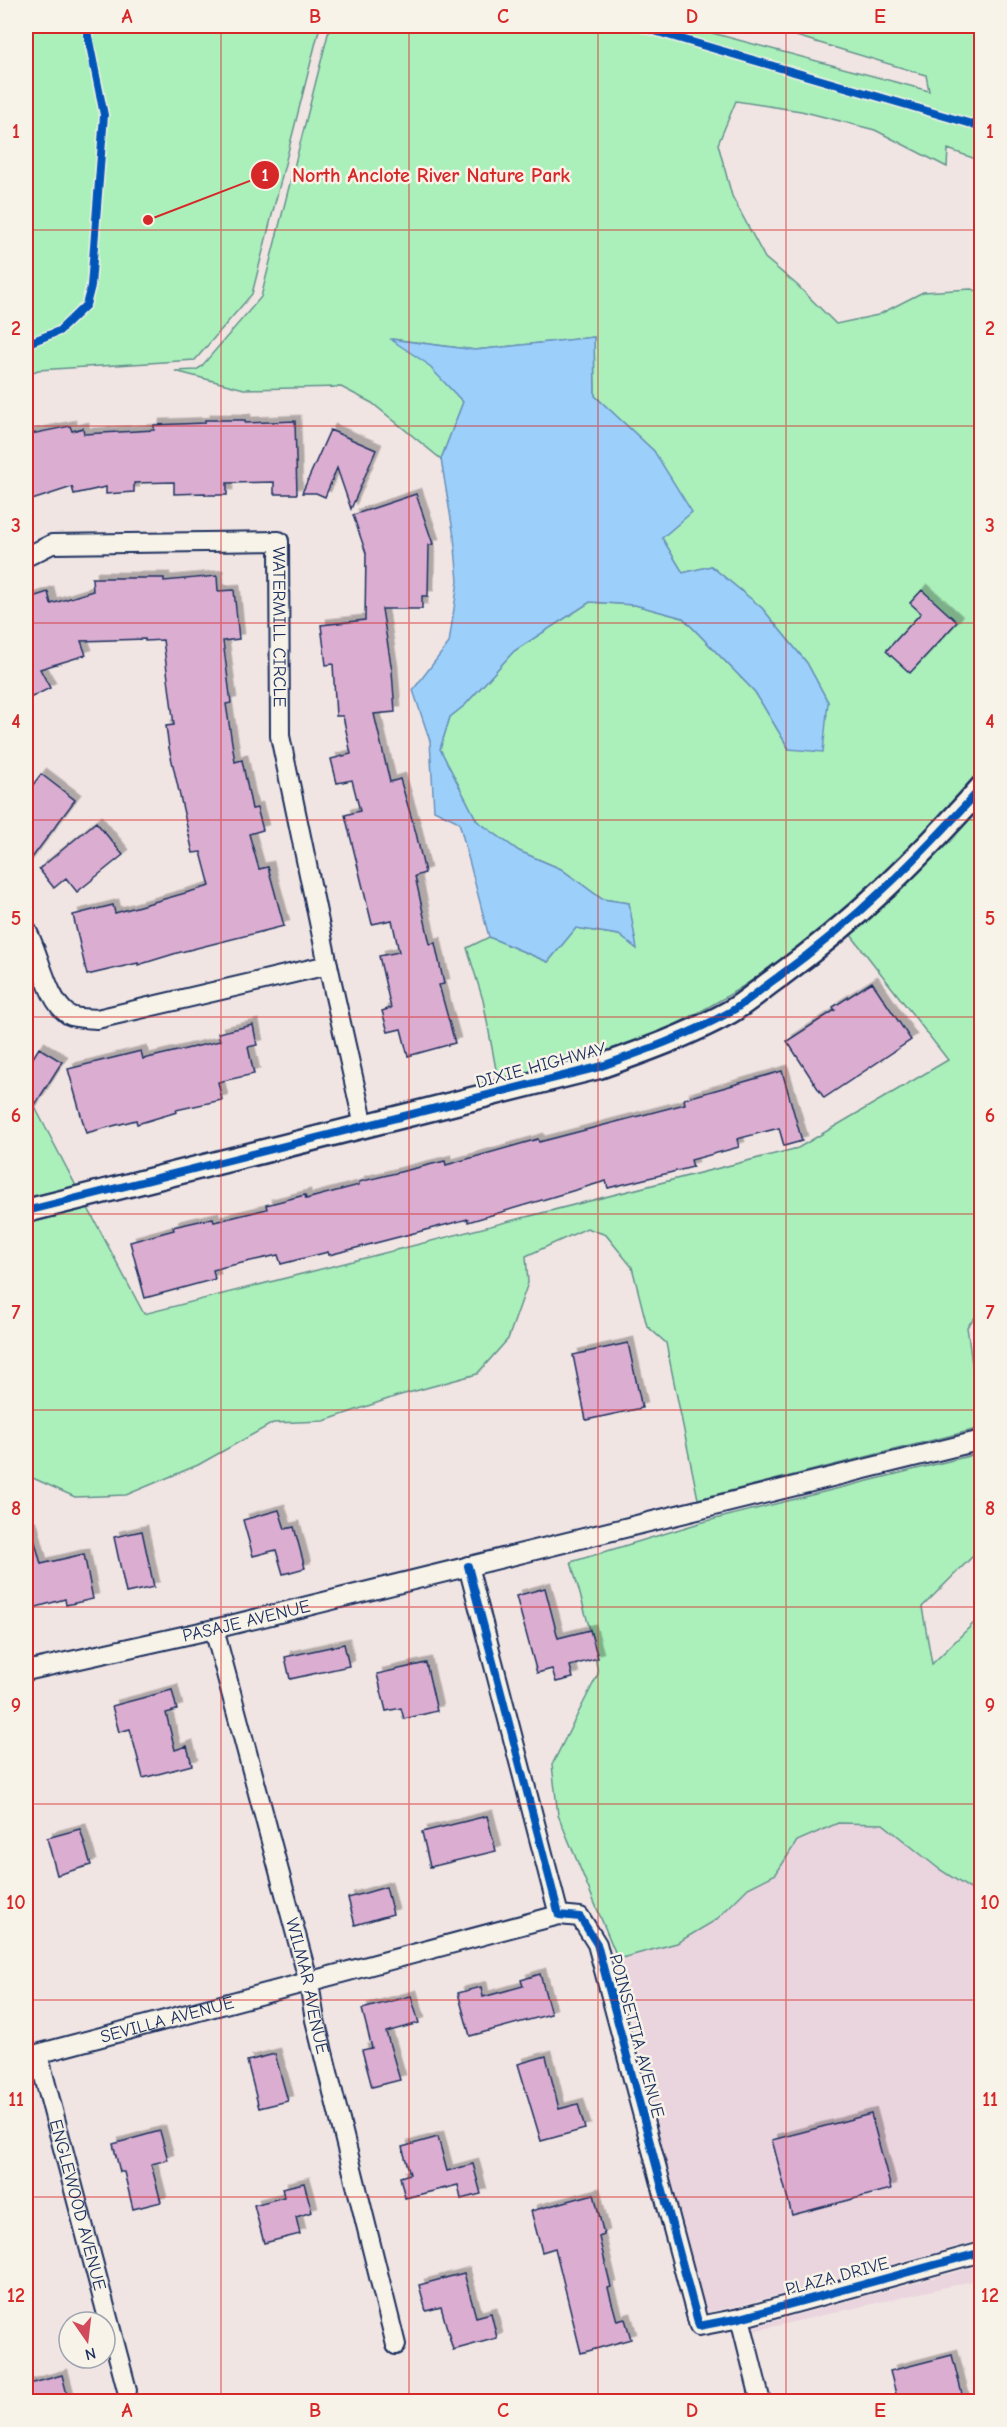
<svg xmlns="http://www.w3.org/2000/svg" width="1007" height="2427" font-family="'Comic Neue',sans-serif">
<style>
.built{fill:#ead4de}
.green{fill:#abf0bb;stroke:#63908c;stroke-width:1.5}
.water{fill:#9cd0fa;stroke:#6890bc;stroke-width:1.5}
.building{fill:#dbaed1;stroke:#1b2f5e;stroke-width:1.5;filter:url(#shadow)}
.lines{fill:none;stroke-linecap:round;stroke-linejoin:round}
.minor-casing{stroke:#1b2f5e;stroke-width:22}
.tertiary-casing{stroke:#1b2f5e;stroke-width:27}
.minor{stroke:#f7f3e8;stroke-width:18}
.tertiary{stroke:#f7f3e8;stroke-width:22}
.cycleway-casing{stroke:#f7f3e8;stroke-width:11}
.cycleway{stroke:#0057b8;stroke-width:8}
.grid{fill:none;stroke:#d62828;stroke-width:1.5;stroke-opacity:0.55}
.labels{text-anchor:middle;stroke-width:5;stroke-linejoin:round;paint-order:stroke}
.street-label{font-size:18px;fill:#1b2f5e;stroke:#f7f3e8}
.leader{fill:none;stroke:#d62828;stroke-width:2}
.callout-dot{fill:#d62828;stroke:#f7f3e8;stroke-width:2}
.mark-label{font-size:18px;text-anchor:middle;font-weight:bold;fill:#fff}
.callout-label{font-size:20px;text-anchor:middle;font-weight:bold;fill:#d62828;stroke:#f7f3e8;stroke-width:5;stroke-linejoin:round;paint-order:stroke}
.neatline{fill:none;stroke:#d62828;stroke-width:2}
.grid-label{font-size:20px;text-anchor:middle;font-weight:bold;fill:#d62828}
</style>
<defs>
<filter id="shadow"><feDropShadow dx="5.5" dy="-5.5" stdDeviation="0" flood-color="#0004"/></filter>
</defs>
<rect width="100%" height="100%" fill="#f1e5e3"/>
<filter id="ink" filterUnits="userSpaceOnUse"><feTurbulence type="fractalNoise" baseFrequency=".0167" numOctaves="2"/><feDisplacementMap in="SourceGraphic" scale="12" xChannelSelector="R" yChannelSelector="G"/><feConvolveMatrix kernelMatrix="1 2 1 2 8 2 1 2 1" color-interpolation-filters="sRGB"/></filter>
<g filter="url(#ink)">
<path class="built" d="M838 1823 883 1824 939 1869 981 1896V2240L737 2306 707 2312 660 2136 618 1959 677 1943 716 1920 748 1888 776 1874 797 1841Z
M981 2265V2279L754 2331 753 2327Z"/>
<path class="green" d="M26 26H320L252 294 195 360 38 370 26 375Z
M330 26H686L929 91 926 75 763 26H981V161L948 149 947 167 875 130 801 111 736 101 718 144 732 196 765 258 797 285 836 324 878 315 923 292 971 289 981 292V769C889 875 786 976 655 1034 605 1055 551 1066 498 1080L483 1000 467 948 489 937 548 962 576 928 619 935 636 948 629 903 602 899 561 869 519 851 477 821 440 749 450 717 465 705 514 651 590 602 635 605 683 618 755 692 789 749 828 702 807 663 762 608 711 566 683 573 662 538 654 451 595 396 594 337 475 350 392 339 427 363 463 402 441 459 372 403 341 387 244 389 175 371 196 370 201 367 261 297Z
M981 805 982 1309 967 1327 978 1407 981 1413V1428L698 1499 666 1343 647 1326 632 1267 606 1235 587 1228 526 1256 528 1283 508 1339 477 1374 397 1396 324 1421 273 1423 198 1465 126 1495 75 1497 26 1475V1224L88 1208 144 1314 798 1148 948 1060 851 935C898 895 941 851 981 805Z
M26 1090 76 1186 26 1198Z
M981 1453V1548L922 1607 932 1664 981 1616V1896L939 1869 883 1824 838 1823 797 1841 776 1874 748 1888 716 1920 677 1943 618 1959 558 1815 552 1765 598 1674 592 1637 571 1562 703 1522Z"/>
<path class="water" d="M594 337 595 396 654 451 692 512 662 538 683 573 711 566 762 608 807 663 828 702 823 752 789 749 755 692 683 618 635 605 590 602 514 651 465 705 450 717 440 749 477 821 519 851 561 869 602 899 629 903 637 949 619 935 576 928 548 962 489 937 459 822 434 810 430 741 413 690 449 643 458 581 454 537 441 459 463 402 426 363 390 339 475 350Z"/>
<path class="building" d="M205 420H245V423L295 421 297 494H274V482L227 483V495H205V493L174 494V482L134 483V492L106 494V487L74 494 72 487 26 502V435L70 426 72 431 83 428 84 434 154 430V425L205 423Z
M330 430 376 450 351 509 337 468 325 497 316 493H302Z
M416 494 433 544 429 545 428 596H422V609H382L392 671 395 712 374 714 390 782 400 779 416 833 425 873 415 876 430 944 435 943 444 984 439 985 455 1043 408 1056 401 1029 388 1032 382 1011 391 1008 379 956 399 952 392 920 372 924 345 815 360 811 352 780 337 783 331 759 351 754 343 716H336L333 664 326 665 321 625 365 620 366 553 353 515Z
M217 576 218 591 234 590 239 639 223 641 231 703 226 704 235 762 242 760 252 809 257 808 263 830 249 834 259 869 268 867 284 926 177 953 138 965V963L87 975 73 915 113 905 115 913 210 886 201 852 193 853 169 748 166 726 174 725 163 640 145 641V639L81 641 86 655 40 669 50 688 26 700V599L48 592 51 604 93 591 92 578H164V581Z
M922 590 957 622 910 673 886 651 921 613 910 603Z
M41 774 75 800 26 866V794Z
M96 822 123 855 77 892 66 878 54 888 39 869Z
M872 982 911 1040 824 1098 787 1041 835 1010 833 1007Z
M253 1025 257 1045 248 1047 254 1074 218 1082 222 1100 176 1110 177 1112 137 1124 136 1120 86 1133 68 1069 141 1051 143 1059 220 1041 218 1033Z
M39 1048 62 1062 26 1119V1069Z
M782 1071 802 1141 784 1146 779 1128 737 1139 739 1147 691 1160 693 1167 608 1188 606 1181 468 1222V1219L329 1255 328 1252 281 1264 278 1255 224 1267 213 1270 215 1279 145 1298 130 1242 174 1230 173 1227 213 1218 214 1222 267 1209 266 1205 305 1195 306 1199 359 1185V1182L445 1161 446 1165 538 1139 539 1142 685 1104 684 1099Z
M628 1343 642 1408 586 1420 573 1355Z
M279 1510 285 1529 294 1527 305 1568 283 1574 276 1550 253 1556 243 1520Z
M26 1527H31L41 1564 84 1554 93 1599 66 1605 65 1599 26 1610Z
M142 1531 154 1587 126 1593 114 1537Z
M545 1588 558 1638 590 1630 598 1658 570 1666 573 1678 556 1682 552 1669 537 1673 516 1596Z
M344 1644 349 1666 290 1679 285 1657Z
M426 1663 437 1711 404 1719 401 1708 386 1711 377 1674Z
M172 1690 177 1710 166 1713 175 1750 187 1746 192 1765 143 1778 130 1729 119 1732 112 1706Z
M487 1816 496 1851 430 1867 422 1832Z
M80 1829 91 1865 57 1875 47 1838Z
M386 1887 393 1914 355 1925 348 1898Z
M540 1974 551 2014 470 2036 458 1993 481 1987 483 1997 523 1986 521 1980Z
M411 1996 419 2023 386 2032 400 2080 372 2087 362 2050 372 2048 362 2009Z
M275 2054 288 2101 259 2108 247 2061Z
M546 2056 559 2109 578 2104 585 2129 541 2141 518 2064Z
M871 2114 891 2189 792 2215 772 2140Z
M160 2131 168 2160 151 2164 161 2202 133 2209 124 2172H120L113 2144Z
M438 2137 447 2171 473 2164 481 2194 461 2199 458 2185 405 2198 400 2177 410 2174 402 2147Z
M304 2183 312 2212 296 2217 300 2234 264 2243 254 2205 284 2197 282 2188Z
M594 2194 604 2235 599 2237 611 2287 608 2288 617 2321 625 2319 631 2339 581 2353 555 2248 542 2252 531 2211Z
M464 2273 476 2317 491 2313 497 2338 453 2350 441 2307 426 2311 419 2285Z
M952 2355 964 2402H898L890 2371Z
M62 2375 69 2402H28L26 2385Z"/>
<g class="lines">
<defs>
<g id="minor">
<path id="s1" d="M26 557 52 544 279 541 280 736 328 965 97 1019C89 1018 76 1019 69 1015 46 1000 40 953 26 929"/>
<path d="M328 965 364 1126"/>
<path d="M468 1566 559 1915 580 1917 597 1944 699 2326 740 2318 982 2252"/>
<path id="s2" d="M214 1629 309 1983 315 2020 396 2345"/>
<path id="s3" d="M26 1671 214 1629 982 1440"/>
<path id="s4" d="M38 2054 127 2390"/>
<path id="s5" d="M26 2057 559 1915"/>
<path d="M740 2318 761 2402"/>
</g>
<path id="tertiary" d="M26 1211 599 1067C644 1051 689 1035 730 1012 747 1002 762 988 778 977 855 921 919 858 982 787"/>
</defs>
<use href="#minor" class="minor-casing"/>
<use href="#tertiary" class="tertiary-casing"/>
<use href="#minor" class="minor"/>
<use href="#tertiary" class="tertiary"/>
<defs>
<path id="cycleway" d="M637 26 982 127
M26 344 59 331 86 305 91 286 104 115 86 26
M26 1211 599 1067C644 1051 689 1035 730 1012 747 1002 762 988 778 977 855 921 919 858 982 787
M468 1566 559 1915 580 1917 597 1944 699 2326 740 2318 982 2252"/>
</defs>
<use href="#cycleway" class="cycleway-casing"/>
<use href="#cycleway" class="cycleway"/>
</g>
</g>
<path class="grid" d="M221 26V2402M409 26V2402M598 26V2402M786 26V2402M26 230H982M26 426H982M26 623H982M26 820H982M26 1017H982M26 1214H982M26 1410H982M26 1607H982M26 1804H982M26 2000H982M26 2197H982"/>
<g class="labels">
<g class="street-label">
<text dy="6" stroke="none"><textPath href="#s1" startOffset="342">WATERMILL CIRCLE</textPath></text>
<text transform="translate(541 1065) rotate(-15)" y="6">DIXIE HIGHWAY</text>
<text dy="6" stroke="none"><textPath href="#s3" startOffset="226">PASAJE AVENUE</textPath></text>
<text dy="6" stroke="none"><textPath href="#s2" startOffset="369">WILMAR AVENUE</textPath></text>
<text dy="6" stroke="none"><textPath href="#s5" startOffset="146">SEVILLA AVENUE</textPath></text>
<text transform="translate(637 2036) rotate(75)" y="6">POINSETTIA AVENUE</text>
<text dy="6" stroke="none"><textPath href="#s4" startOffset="156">ENGLEWOOD AVENUE</textPath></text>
<text transform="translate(837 2276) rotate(-15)" y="6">PLAZA DRIVE</text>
</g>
</g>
<path class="leader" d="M148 220L265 175"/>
<g class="callout-dot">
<circle cx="148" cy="220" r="6"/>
<circle cx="265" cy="175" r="15"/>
</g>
<g class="mark-label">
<text x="265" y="181">1</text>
</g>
<g class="callout-label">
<text x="431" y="182">North Anclote River Nature Park</text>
</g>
<rect width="1007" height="2427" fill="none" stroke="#f7f3e8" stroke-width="66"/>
<g transform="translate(87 2340) rotate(166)"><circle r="28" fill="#f7f3e8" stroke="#9fa5b1" stroke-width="1.5"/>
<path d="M0-4.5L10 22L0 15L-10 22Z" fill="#d1495b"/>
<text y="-9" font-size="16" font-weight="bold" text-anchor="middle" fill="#1b2f5e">N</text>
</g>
<rect x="33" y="33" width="941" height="2361" class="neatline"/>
<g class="grid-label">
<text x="127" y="23">A</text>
<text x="315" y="23">B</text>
<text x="503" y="23">C</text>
<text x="692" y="23">D</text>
<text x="880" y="23">E</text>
<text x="16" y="138">1</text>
<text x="990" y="138">1</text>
<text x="16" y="335">2</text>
<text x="990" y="335">2</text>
<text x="16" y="532">3</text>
<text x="990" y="532">3</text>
<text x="16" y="728">4</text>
<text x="990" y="728">4</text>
<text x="16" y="925">5</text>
<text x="990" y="925">5</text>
<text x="16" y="1122">6</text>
<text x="990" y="1122">6</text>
<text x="16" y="1319">7</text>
<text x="990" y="1319">7</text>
<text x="16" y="1515">8</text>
<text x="990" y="1515">8</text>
<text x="16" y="1712">9</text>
<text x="990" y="1712">9</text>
<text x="16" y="1909">10</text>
<text x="990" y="1909">10</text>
<text x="16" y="2106">11</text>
<text x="990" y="2106">11</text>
<text x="16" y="2302">12</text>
<text x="990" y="2302">12</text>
<text x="127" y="2417">A</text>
<text x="315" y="2417">B</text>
<text x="503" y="2417">C</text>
<text x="692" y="2417">D</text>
<text x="880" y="2417">E</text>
</g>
</svg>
